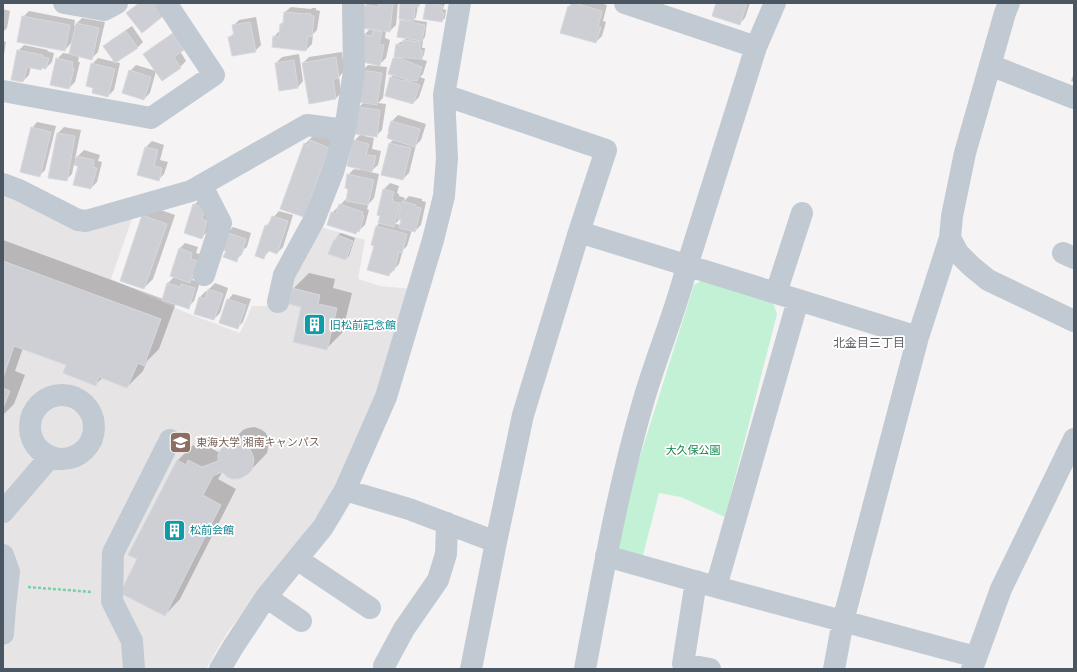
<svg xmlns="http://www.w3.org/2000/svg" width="1077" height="672" font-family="'Varela Round','Noto Sans JP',sans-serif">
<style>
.education{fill:#e6e4e5}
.green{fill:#c3f1d5}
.shadow{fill:#0003;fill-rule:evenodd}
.building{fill:#cdcfd5;stroke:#d7d9de}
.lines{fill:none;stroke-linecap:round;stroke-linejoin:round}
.path{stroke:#7ad0a6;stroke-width:2.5;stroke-dasharray:3 2;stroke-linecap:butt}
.minor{stroke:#c1cad2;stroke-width:22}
.labels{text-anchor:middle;stroke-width:3.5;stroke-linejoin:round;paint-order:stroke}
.culture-label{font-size:11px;fill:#0d838f;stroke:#fff;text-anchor:start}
.education-label{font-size:11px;fill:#785e54;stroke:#fff;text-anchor:start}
.park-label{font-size:11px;fill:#17864f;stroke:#fff}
.neighbourhood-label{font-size:12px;fill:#5f6368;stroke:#fff}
</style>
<rect width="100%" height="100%" fill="#f5f3f3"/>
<path class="education" d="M3 196 15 199 73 227 133 216 111 279 187 313 240 333 252 306H282L318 226 365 240 358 279 380 286 412 289 381 392 336 491 227 633 206 669H3Z"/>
<path class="green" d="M702 280 773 302 777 314 725 517 681 497 659 493 642 559 613 551 631 485 694 285Z"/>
<path class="shadow" d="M368 3H398L396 25 390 31 386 30 385 38 390 40 386 58 380 64 364 35 371 28 365 6Z
M401 3H421L418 6 416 17 414 20 427 22 425 37 423 40 422 48H425L424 55 421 59 427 61 423 74 420 77 425 79 419 97 413 103 391 77 394 75V58L397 56V45L400 42H404V41L407 37 401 20 403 18Z
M427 3H445L443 9 446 10 445 18 442 21Z
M572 3H599L607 5 603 21 606 22 602 36 596 42 569 7Z
M717 3H750L745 18 739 24Z
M291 7 311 9 312 8H316V10L320 11 317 30 313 34 312 44 306 50 274 37 280 30 281 24 284 21 285 12Z
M3 9 10 11 7 28 3 32Z
M29 11 75 20 74 26 82 18 105 22 98 52 92 58 79 56 78 62H80L75 82 69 88 57 59 63 53 70 54 72 42 65 50 23 17Z
M256 17 261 45 255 51 229 38 235 32 233 26 239 20Z
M132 26 143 42 137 48 115 62 120 63 114 90 108 96 92 64 98 58 115 62 105 46 111 40Z
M180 28 189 43 180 51 186 61 180 67 145 54 151 48Z
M3 41 6 42 3 61Z
M24 45 48 50 47 51 54 53 52 62 46 68 31 66 29 75 23 81 18 51Z
M342 52 344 71 339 77 341 93 335 99 303 63 309 57Z
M299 54 303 81 298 87 276 63 282 57Z
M136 65 156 71 150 93 144 99 130 71Z
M368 65 387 67 383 98 378 103 386 104 382 130 376 136 365 134 364 136 374 138 372 149 381 151 378 165 370 172 379 174 374 198 367 206H368L367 209 369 210 365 225 356 233 332 213 338 207H339L340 205 346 199H347L349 188 348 175 354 169 360 170 354 141 361 134 359 107 364 102 362 71Z
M1074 73V82L1071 81Z
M398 115 426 124 421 140 416 145 409 173 403 179 390 143 394 139 392 121Z
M37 122 56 126 45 170 39 176 32 128Z
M64 127 81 130 75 159 84 150 100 155 98 161 102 162 97 182 91 188 80 166 74 164 72 174 66 180 50 177 58 133Z
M314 135 337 139 303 216 305 144Z
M152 141 164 145 160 160 168 162 164 174 158 180 146 147Z
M390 183 399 186 397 193 399 194V196L405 198 404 201 409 196 422 199V201L426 202 421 225 415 231 412 230 407 246 403 250 399 264 389 275 375 245 377 226 380 222 384 189ZM400 219H402L401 225 395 224Z
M200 199 213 215 207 232 201 238 194 205Z
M152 207 175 215 153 279 144 288 143 216Z
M279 211 293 215 283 247 277 253 270 250 263 258 266 226Z
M233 227 251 233 247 247 244 249 242 254 236 260 227 250V233Z
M341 233 355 238 349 256 346 259 338 235Z
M3 240 163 299 168 283 174 277 179 249 185 243 198 247 196 253 203 255 196 276 192 280 200 282 194 301 188 307 176 303 159 349 147 361 143 371 127 387 102 378 95 385 68 365 23 348 15 371 25 375 14 404 3 415Z
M309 273 335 279 333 288 352 293 342 333 326 349 293 289Z
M215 283 228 288 220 313 214 319 195 313 200 297 206 291 208 292 209 289Z
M233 294 251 299 243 322 237 328 228 300Z
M254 427 260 429 265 432 268 437 269 442 267 453 248 473 223 471 218 479 236 489 180 599 165 615 138 558 178 460 193 445 201 449 205 445 218 452 222 451 243 430 248 428Z"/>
<path class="building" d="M139 3H159L167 13 142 33 126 13Z
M379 3H393L390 32 361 28 364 5 379 7Z
M400 3H419V7H415L414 21 399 19Z
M426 3H436V4L443 6 441 12 444 13 442 22 423 19Z
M571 3H578V4L602 11 598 27H601L596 43 560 33 568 6 570 7Z
M716 3H747L740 25 712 16Z
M284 12 306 14V13L311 14V16H314L312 37 308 36 306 51 272 47 273 36 279 37 280 24H283Z
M22 16 70 25 65 51 17 42Z
M400 20 425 25 422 41 397 37Z
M250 22 256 52 232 56 228 37 234 36 232 25Z
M76 23 99 28 92 60 69 54Z
M373 30 382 32 379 44 384 45 380 66 363 62V34L372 36Z
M126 31 138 48 115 63 103 46Z
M173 34 184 50 174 57 181 68 162 81 143 54Z
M403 40 420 42V50L423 51 422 59 394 57 396 44 402 45Z
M17 50 43 55 42 57 49 58 46 69 42 68 41 70 27 67 23 82 11 80Z
M336 57 339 78 333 79 336 99 309 104 302 63Z
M56 58 73 62 72 68H74L69 89 50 85Z
M393 58 399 59V58L422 67 417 81 412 80V81L388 74Z
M294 60 298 88 279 91 275 63Z
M91 63 115 69 108 97 92 93 93 88 86 86Z
M129 70 151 77 144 100 122 93Z
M361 70 382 73 377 105 357 102Z
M390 77 403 81 404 80 420 85 413 104 385 96Z
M358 107 380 110 377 137 355 134Z
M391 121 420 129 415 147 387 138 389 131H388Z
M31 127 51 132 40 177 20 172Z
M57 133 75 136 67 181 48 178Z
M310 140 329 148 304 217 280 209 304 143 308 145Z
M353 140 369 144 366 155 376 156 372 172 347 166Z
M389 143 411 148 403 180 381 175Z
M145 147 158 150 154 166 162 168 159 181 137 175Z
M77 156 94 160 93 167 97 168 91 189 73 185 78 166 74 165Z
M347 174 374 180 368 205 346 201 348 189 345 188Z
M383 189 394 192 392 199 394 200 393 202 400 203 394 227 378 223 380 216 377 215Z
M402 201 416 205V207L421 208 415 232 399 228 401 220 398 219Z
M193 204 206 208 202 219 207 221 202 239 184 233Z
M339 204 363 212 362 215 364 216 359 232 357 231 356 234 327 225 331 212 336 214Z
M142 215 167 224 144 289 120 281Z
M272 216 288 221 277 254 267 250 264 259 255 256 265 225 268 226Z
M376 226 407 234 402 253 399 252 394 271 390 270 389 276 367 270 374 246 371 245Z
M226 232 246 239 241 254 239 253 237 262 223 257 226 251 221 250Z
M338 235 353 241 346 260 328 254 332 244 334 240H335Z
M179 248 192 253 191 259 198 261 190 283 170 276Z
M3 261 161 319 144 366 138 363 127 388 99 377 96 386 63 373 66 365 14 346 3 378Z
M167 283 180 287 181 284 195 288 189 309 162 300Z
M292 288 320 295 318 304 337 308 327 350 293 342 301 307 289 304Z
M208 289 223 294 214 320 194 314 199 297 205 299Z
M227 299 246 305 238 329 219 323Z
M3 388 10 391 3 408Z
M232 443H238L244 444 249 448 252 453 254 459 252 470 248 474 243 477 238 479H232L227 477 222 472 213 476 203 495 221 505 165 616 120 593 137 559 128 555 177 460 186 465 188 460 202 467 218 461V455L221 449 226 445Z"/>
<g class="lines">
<path class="path" d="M28 587 92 592"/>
<path class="minor" d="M64 3 104 10 117 3
M625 3 756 47
M1009 3 1005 13 965 153 952 216 950 238 958 253 971 266 988 280 1074 321
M990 65 1074 98
M3 91 151 118 214 75 166 3
M444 95 606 150 579 232 523 415 496 542 471 669
M3 184 19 190 78 220 86 221 191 191 307 125 345 130 354 71 353 3
M202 186 221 223 204 275
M579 232 918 337
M1063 253 1074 258
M776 293 802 213
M278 302 284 275 314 220 333 172 345 130
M30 427a32 32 0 1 1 64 0a32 32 0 1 1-64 0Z
M345 490 409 509 496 542
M3 512 50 457
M3 555 9 572 5 607 3 634
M606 556 716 587 976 657
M297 559 370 608
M696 581 683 664 710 669
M716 587 798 300
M266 597 301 621
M134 669 132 641 112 601 113 553 170 440
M220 669 233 647 266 597 323 527 345 490 386 397 433 240 444 196 447 158 444 95 460 3
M384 669V666L404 629 438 580 446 554 447 523
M585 669C602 578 618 487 644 399 657 354 676 311 687 266L756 47 775 3
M834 669 843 621 918 337 950 238
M972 669 1001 589 1074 439"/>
</g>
<defs>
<symbol id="building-square" viewBox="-11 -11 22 22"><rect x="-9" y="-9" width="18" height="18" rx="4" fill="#0f9aa8" stroke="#fff"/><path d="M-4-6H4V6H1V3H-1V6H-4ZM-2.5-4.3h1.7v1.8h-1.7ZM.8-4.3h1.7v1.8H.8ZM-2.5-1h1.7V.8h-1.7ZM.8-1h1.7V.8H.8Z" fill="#fff"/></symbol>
<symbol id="university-square" viewBox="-11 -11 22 22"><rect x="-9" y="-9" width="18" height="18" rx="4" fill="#8d6e63" stroke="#fff"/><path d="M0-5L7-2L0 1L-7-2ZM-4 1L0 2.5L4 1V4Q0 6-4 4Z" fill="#fff"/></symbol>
</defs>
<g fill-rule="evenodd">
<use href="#building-square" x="302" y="312" width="25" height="25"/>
<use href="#university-square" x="168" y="430" width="25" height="25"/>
<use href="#building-square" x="162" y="518" width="25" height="25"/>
</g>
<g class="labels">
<g class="culture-label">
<text x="330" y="329">旧松前記念館</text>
<text x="190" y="534">松前会館</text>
</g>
<g class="education-label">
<text x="196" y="446">東海大学 湘南キャンパス</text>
</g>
<g class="park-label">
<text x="693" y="454">大久保公園</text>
</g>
<g class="neighbourhood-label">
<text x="869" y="347">北金目三丁目</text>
</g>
</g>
<rect width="1077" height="672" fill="none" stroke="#4a5661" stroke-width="8"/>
</svg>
